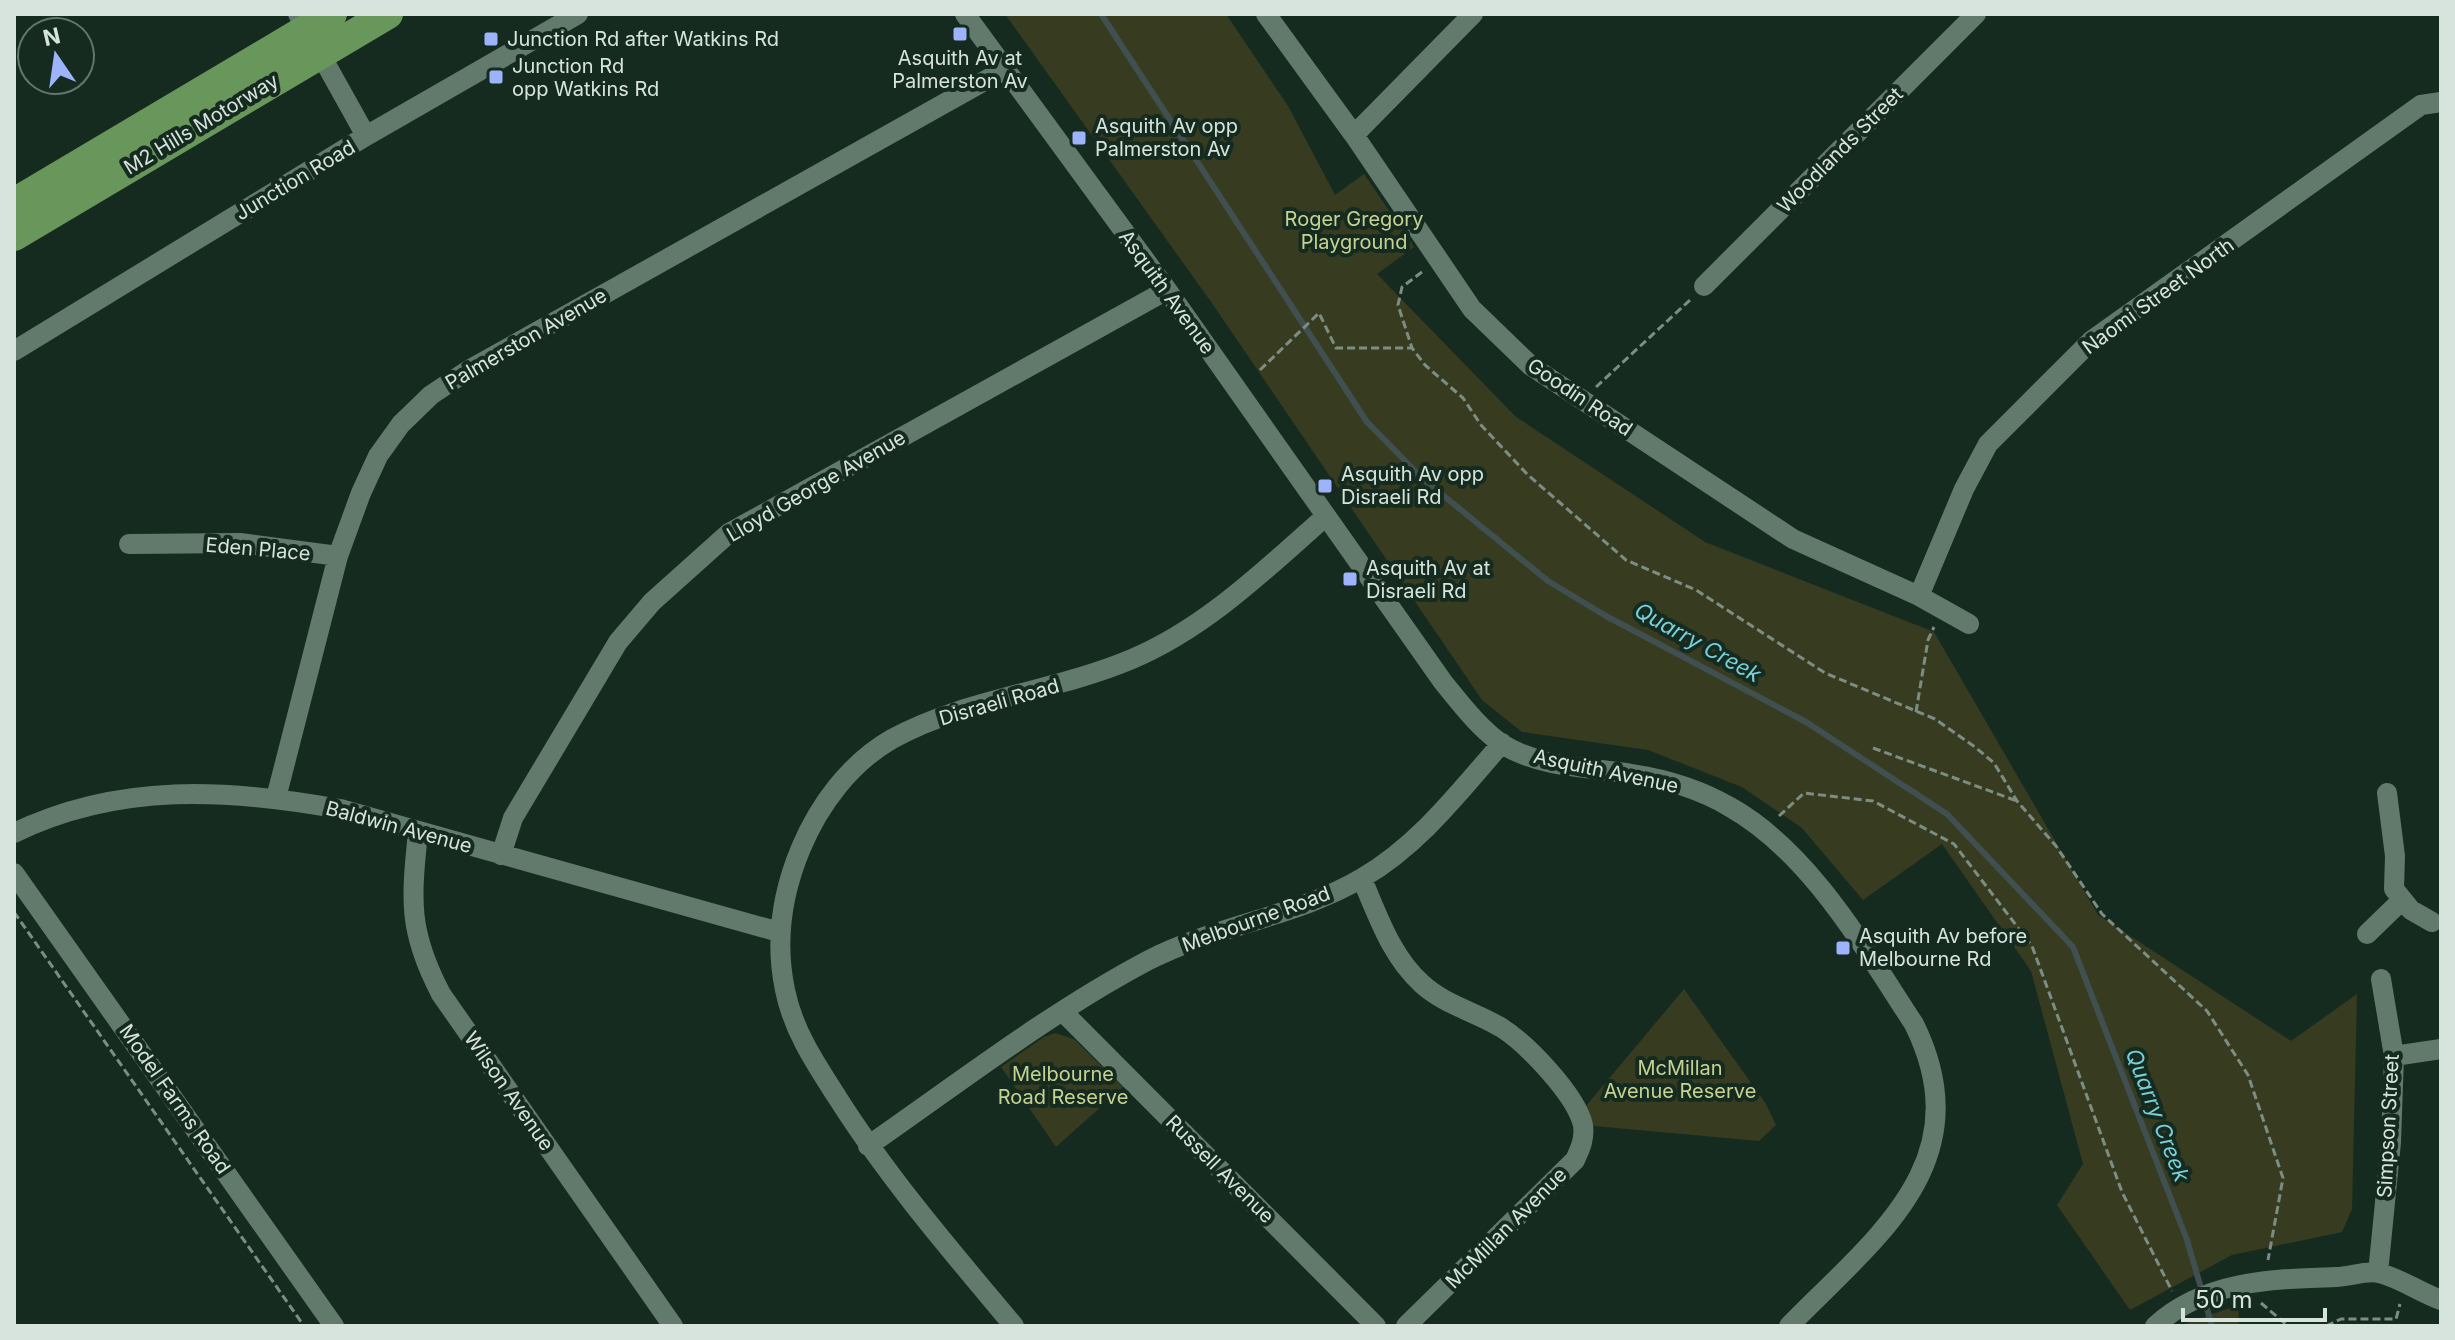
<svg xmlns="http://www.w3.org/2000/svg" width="2455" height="1340" font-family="Inter,sans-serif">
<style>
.green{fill:#373c20}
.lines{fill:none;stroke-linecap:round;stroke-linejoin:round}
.stream{stroke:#404f4f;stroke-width:6}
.path{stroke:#7c8d84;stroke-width:3;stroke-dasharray:8 4;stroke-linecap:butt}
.minor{stroke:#627a6c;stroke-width:20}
.highway{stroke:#69975b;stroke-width:30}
.poi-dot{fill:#9db4fd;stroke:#162b20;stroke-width:3}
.labels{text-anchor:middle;stroke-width:8;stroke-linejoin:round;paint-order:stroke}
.poi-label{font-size:20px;fill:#d7e4dd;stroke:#162b20;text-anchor:start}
.street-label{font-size:20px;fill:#d7e4dd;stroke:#162b20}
.park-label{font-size:20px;fill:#c6d291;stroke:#162b20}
.water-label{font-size:22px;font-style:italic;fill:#77d0da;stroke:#162b20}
</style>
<rect width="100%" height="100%" fill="#162b20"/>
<path class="green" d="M1005 14H1226L1288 106 1335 195 1364 174 1414 247 1377 274 1516 417 1705 542 1934 632 2098 915 2291 1041 2357 994 2352 1209 2342 1232 2232 1255 2130 1310 2057 1205 2083 1164 2031 971 1942 844 1863 900 1802 828 1742 787 1648 750 1522 732 1482 700 1214 306Z
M1684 989 1766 1104 1776 1125 1759 1141 1594 1126 1586 1106Z
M1055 1033 1074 1039 1123 1087 1056 1147 1001 1067 1044 1037Z
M2238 1305 2239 1326H2183L2185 1324Z"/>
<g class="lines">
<path class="stream" d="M1101 14 1367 422 1422 478 1548 581 1606 616 1806 722 1947 814 2073 947 2187 1240 2212 1326"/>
<path class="path" d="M1422 272 1402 287 1398 305 1412 348 1425 365 1463 398 1481 425 1528 475 1626 560 1696 590 1825 673 1935 719 1975 747 1994 763 2017 801 2056 846 2102 914 2207 1011 2248 1075 2283 1178 2268 1260
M1260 370 1319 313 1336 348H1412
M1596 387 1690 300
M1916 712 1928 640 1934 627
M1873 748 2017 801
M1779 816 1804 793 1873 801 1954 844 2032 946 2122 1192 2172 1291
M14 912 304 1326
M2261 1303 2288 1326
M2326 1326 2341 1319H2396L2400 1304"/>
<path class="minor" d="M298 14 366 136
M965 14 1167 290 1443 682C1461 704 1479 728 1502 744 1540 768 1589 767 1632 774 1665 779 1701 790 1730 807 1810 852 1864 948 1914 1024 1982 1162 1876 1237 1789 1326
M1266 14 1354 135 1472 309 1531 366 1793 539 1919 596 1969 624
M1354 135 1473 14
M1704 286 1976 14
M14 351 366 136 578 14
M129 544 240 543 338 556
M1919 596 1964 489 1988 444 2091 341 2421 105 2441 102
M2387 793 2395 856 2394 889 2411 910 2432 922
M276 798 338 556 361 493 378 456 401 424 431 395 467 371 1004 70
M418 832C411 901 408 931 441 994L673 1326
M14 833C119 782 229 789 340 809L779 932
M501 855 513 818 618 642 652 602 729 533 1167 290
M14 873 334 1326
M1362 879C1378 916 1391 956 1422 984 1445 1005 1476 1012 1502 1028 1528 1045 1576 1095 1583 1125 1585 1139 1580 1149 1575 1160L1406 1326
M2367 934 2402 900
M1063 1012 1376 1326
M2394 1056 2441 1049
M868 1146C959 1083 1049 1013 1147 961 1216 925 1296 917 1362 878 1419 845 1459 792 1502 743
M2378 1273 2391 1142 2394 1056 2381 979
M1014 1326C952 1252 889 1179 837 1097 815 1063 793 1030 785 990 775 942 782 893 801 848 819 805 850 763 892 739 967 698 1054 692 1132 659 1206 628 1267 568 1326 516
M2155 1326C2205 1280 2273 1279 2336 1277 2349 1277 2366 1270 2379 1273 2400 1278 2421 1293 2441 1300"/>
<path class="highway" d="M14 203 332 14
M14 236 388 14"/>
</g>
<g class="poi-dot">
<rect x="952" y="26" width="16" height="16" rx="4"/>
<rect x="483" y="31" width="16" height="16" rx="4"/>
<rect x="488" y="69" width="16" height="16" rx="4"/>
<rect x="1071" y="130" width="16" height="16" rx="4"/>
<rect x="1317" y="478" width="16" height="16" rx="4"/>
<rect x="1342" y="571" width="16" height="16" rx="4"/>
<rect x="1835" y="940" width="16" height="16" rx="4"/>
</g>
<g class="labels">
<g class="poi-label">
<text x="507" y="46">Junction Rd after Watkins Rd</text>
<text x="960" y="65" text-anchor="middle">Asquith Av at<tspan x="960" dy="23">Palmerston Av</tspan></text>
<text x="512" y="73">Junction Rd<tspan x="512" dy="23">opp Watkins Rd</tspan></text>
<text x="1095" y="133">Asquith Av opp<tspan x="1095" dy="23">Palmerston Av</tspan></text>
<text x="1341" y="481">Asquith Av opp<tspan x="1341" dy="23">Disraeli Rd</tspan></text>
<text x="1366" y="575">Asquith Av at<tspan x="1366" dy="23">Disraeli Rd</tspan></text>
<text x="1859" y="943">Asquith Av before<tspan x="1859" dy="23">Melbourne Rd</tspan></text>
</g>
<g class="street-label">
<text transform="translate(201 124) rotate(-31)" y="7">M2 Hills Motorway</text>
<text transform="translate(1840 150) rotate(-45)" y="7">Woodlands Street</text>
<text transform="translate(295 180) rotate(-31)" y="7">Junction Road</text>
<text transform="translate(1167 292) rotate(54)" y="7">Asquith Avenue</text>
<text transform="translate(2158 296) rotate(-36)" y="7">Naomi Street North</text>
<text transform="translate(526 339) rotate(-30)" y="7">Palmerston Avenue</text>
<text transform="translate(1580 397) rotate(34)" y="7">Goodin Road</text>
<text transform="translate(816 486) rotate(-30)" y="7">Lloyd George Avenue</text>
<text transform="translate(258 549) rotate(5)" y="7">Eden Place</text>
<text transform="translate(999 702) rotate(-16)" y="7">Disraeli Road</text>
<text transform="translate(1606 771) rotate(12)" y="7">Asquith Avenue</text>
<text transform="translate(399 827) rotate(15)" y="7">Baldwin Avenue</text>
<text transform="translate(1256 919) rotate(-20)" y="7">Melbourne Road</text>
<text transform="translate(509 1091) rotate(55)" y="7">Wilson Avenue</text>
<text transform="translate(175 1099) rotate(55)" y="7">Model Farms Road</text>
<text transform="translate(2388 1126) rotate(-87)" y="7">Simpson Street</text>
<text transform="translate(1220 1169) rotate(45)" y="7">Russell Avenue</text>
<text transform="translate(1506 1228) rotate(-45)" y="7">McMillan Avenue</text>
</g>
<g class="park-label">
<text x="1354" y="226">Roger Gregory<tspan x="1354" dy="23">Playground</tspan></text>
<text x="1680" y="1075">McMillan<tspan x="1680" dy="23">Avenue Reserve</tspan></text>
<text x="1063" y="1081">Melbourne<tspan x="1063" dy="23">Road Reserve</tspan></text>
</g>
<g class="water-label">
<text transform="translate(1698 642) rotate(29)" y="8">Quarry Creek</text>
<text transform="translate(2158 1115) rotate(69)" y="8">Quarry Creek</text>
</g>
</g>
<rect width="2455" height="1340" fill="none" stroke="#d7e4dd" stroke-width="32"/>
<g transform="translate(56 56) rotate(347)"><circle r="38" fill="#162b20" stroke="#63756c" stroke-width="2"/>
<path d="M0-6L14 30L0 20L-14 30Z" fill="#9db4fd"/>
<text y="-12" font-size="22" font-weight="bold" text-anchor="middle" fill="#d7e4dd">N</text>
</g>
<path d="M2183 1308v12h142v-12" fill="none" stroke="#d7e4dd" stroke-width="4"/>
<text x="2195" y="1308" font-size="24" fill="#d7e4dd" stroke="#162b20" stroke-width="6" paint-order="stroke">50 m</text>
</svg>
